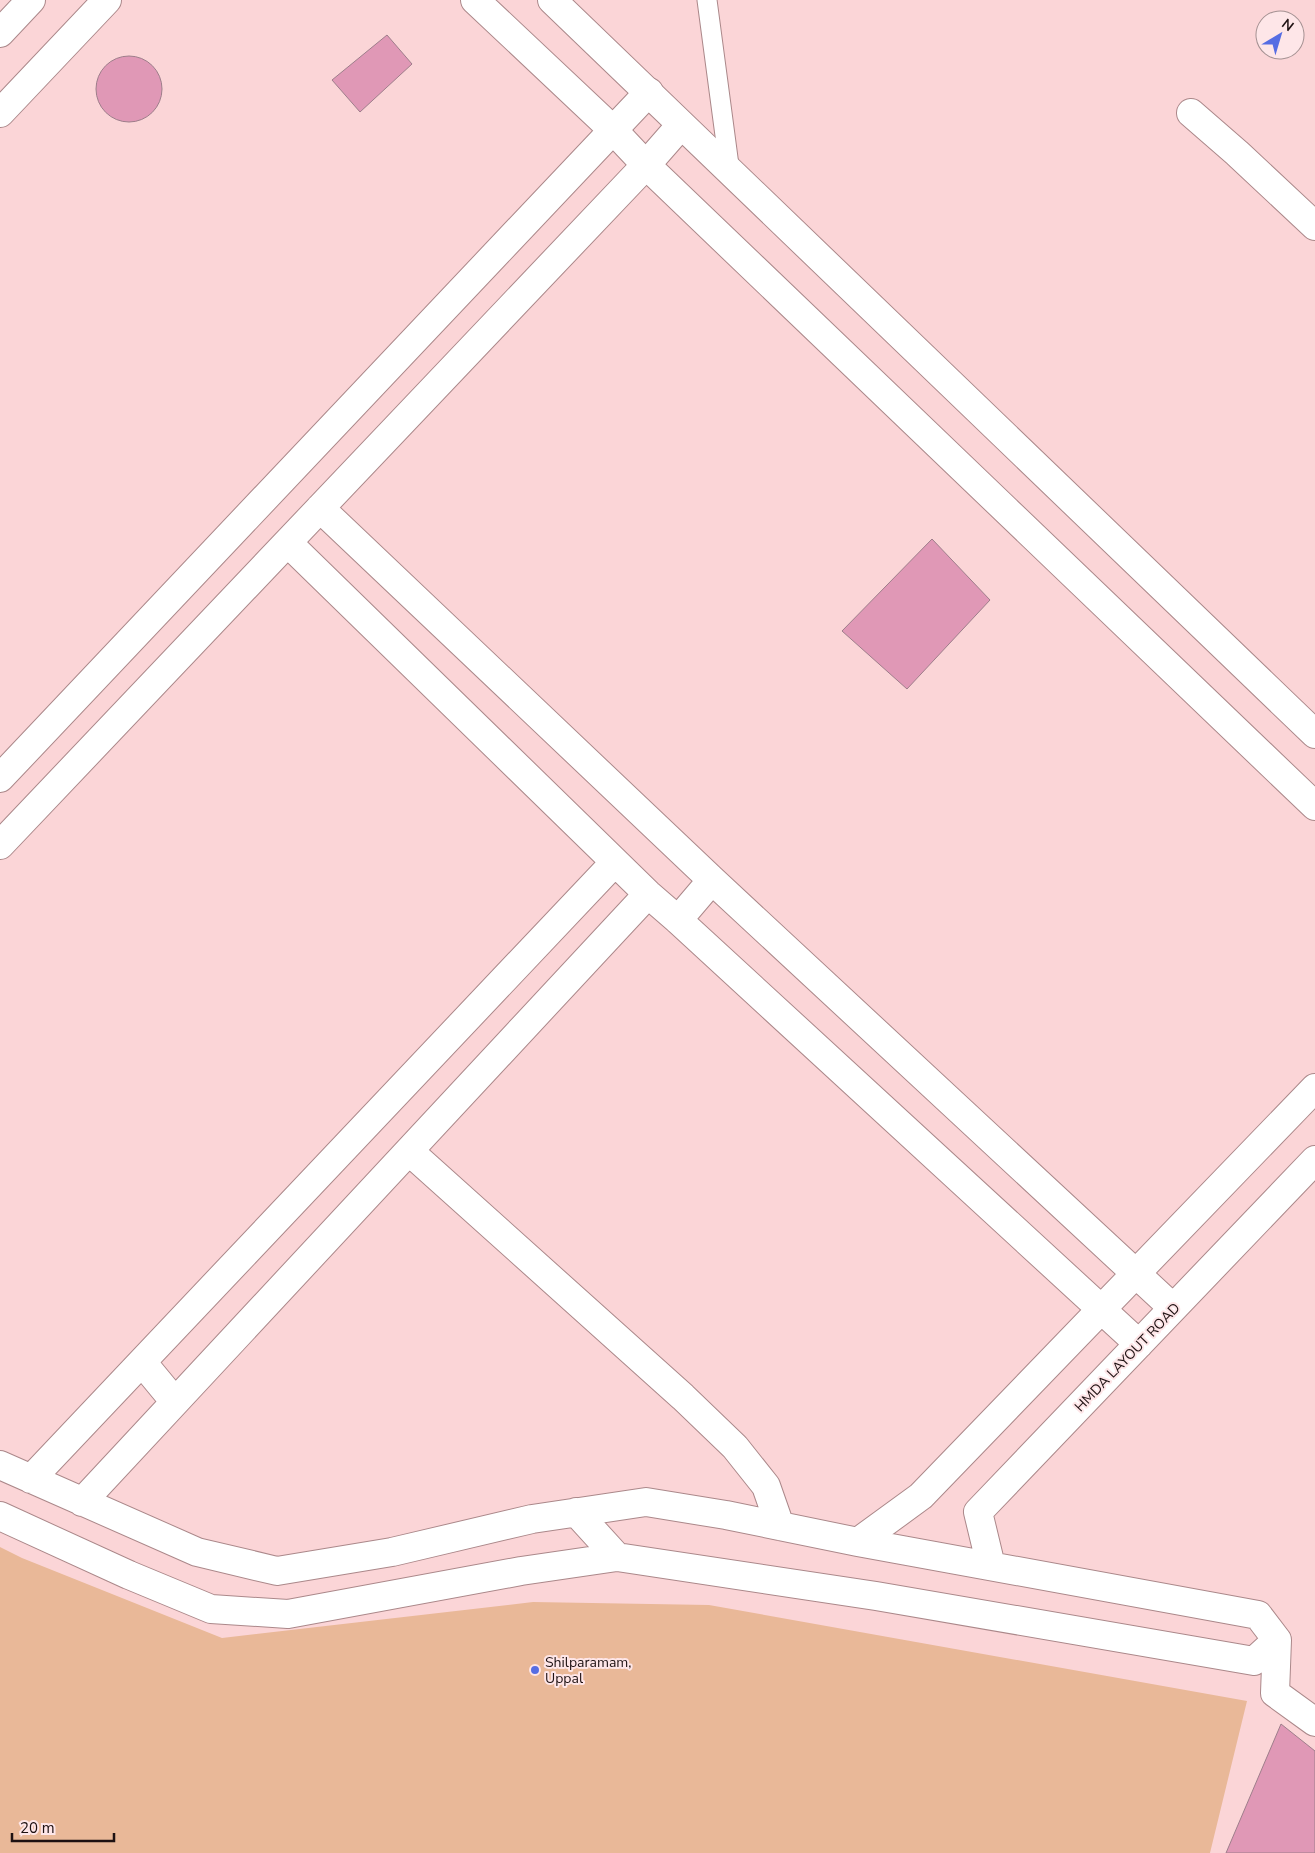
<svg xmlns="http://www.w3.org/2000/svg" width="1315" height="1853" font-family="'Nunito Sans',sans-serif">
<style>
.green{fill:#e9b898}
.building{fill:#e098b6;stroke:#9e7e8b}
.lines{fill:none;stroke-linecap:round;stroke-linejoin:round}
.service-casing{stroke:#ab888a;stroke-width:21}
.minor-casing{stroke:#ab888a;stroke-width:30}
.tertiary-casing{stroke:#ab888a;stroke-width:30}
.service{stroke:#fff;stroke-width:19}
.minor{stroke:#fff;stroke-width:28}
.tertiary{stroke:#fff;stroke-width:28}
.poi-dot{fill:#566de3;stroke:#fee6e8;stroke-width:2}
.labels{text-anchor:middle;stroke-width:4;stroke-linejoin:round;paint-order:stroke}
.street-label{font-size:14px;fill:#1e1112;stroke:#fee6e8}
.poi-label{font-size:14px;fill:#1e1112;stroke:#fee6e8;text-anchor:start}
</style>
<rect width="100%" height="100%" fill="#fbd5d7"/>
<path class="green" d="M0 1547 22 1558 222 1638 533 1602 709 1605 1247 1701 1210 1853H0Z"/>
<path class="building" d="M387 35 412 64 360 112 332 80Z
M96 89a33 33 0 1 1 66 0a33 33 0 1 1-66 0Z
M932 539 990 600 907 689 842 631Z
M1281 1724 1315 1751V1853H1226Z"/>
<g class="lines">
<defs>
<path id="service" d="M707 0 730 173"/>
<path id="minor" d="M0 33 31 0
M0 113 107 0
M1191 113 1237 153 1315 226
M320 508 712 880 1173 1308
M288 543 648 894 678 920 1139 1344
M0 778 649 92
M0 845 646 165 681 125
M678 920 712 880
M409 1151 683 1397 735 1447 766 1486 780 1526
M142 1362 175 1402
M0 1465 197 1552 277 1571 392 1552 532 1519 646 1502 726 1515 858 1542 1258 1615 1277 1640 1254 1661 876 1596 617 1557 521 1571 288 1614 211 1609 129 1575 0 1516
M31 1479 615 862
M82 1502 648 894
M576 1512 617 1557
M858 1542 921 1496 1315 1088
M991 1566 978 1512 1315 1160
M1277 1640 1275 1693 1315 1722"/>
<path id="tertiary" d="M475 0 613 130 646 165 1315 806
M552 0 1315 734"/>
</defs>
<use href="#service" class="service-casing"/>
<use href="#minor" class="minor-casing"/>
<use href="#tertiary" class="tertiary-casing"/>
<use href="#service" class="service"/>
<use href="#minor" class="minor"/>
<use href="#tertiary" class="tertiary"/>
</g>
<circle class="poi-dot" cx="535" cy="1670" r="5"/>
<g class="labels">
<g class="street-label">
<text transform="translate(1127 1357) rotate(-46)" y="5">HMDA LAYOUT ROAD</text>
</g>
<g class="poi-label">
<text x="545" y="1667">Shilparamam,<tspan x="545" dy="16">Uppal</tspan></text>
</g>
</g>
<g transform="translate(1280 35) rotate(38)"><circle r="24" fill="#fee6e8" stroke="#a49192"/>
<path d="M0-4L9 19L0 12L-9 19Z" fill="#566de3"/>
<text y="-8" font-size="14" font-weight="bold" text-anchor="middle" fill="#1e1112">N</text>
</g>
<path d="M12 1833v8h102v-8" fill="none" stroke="#1e1112" stroke-width="2.5"/>
<text x="20" y="1833" font-size="15" fill="#1e1112" stroke="#fee6e8" stroke-width="4" paint-order="stroke">20 m</text>
</svg>
